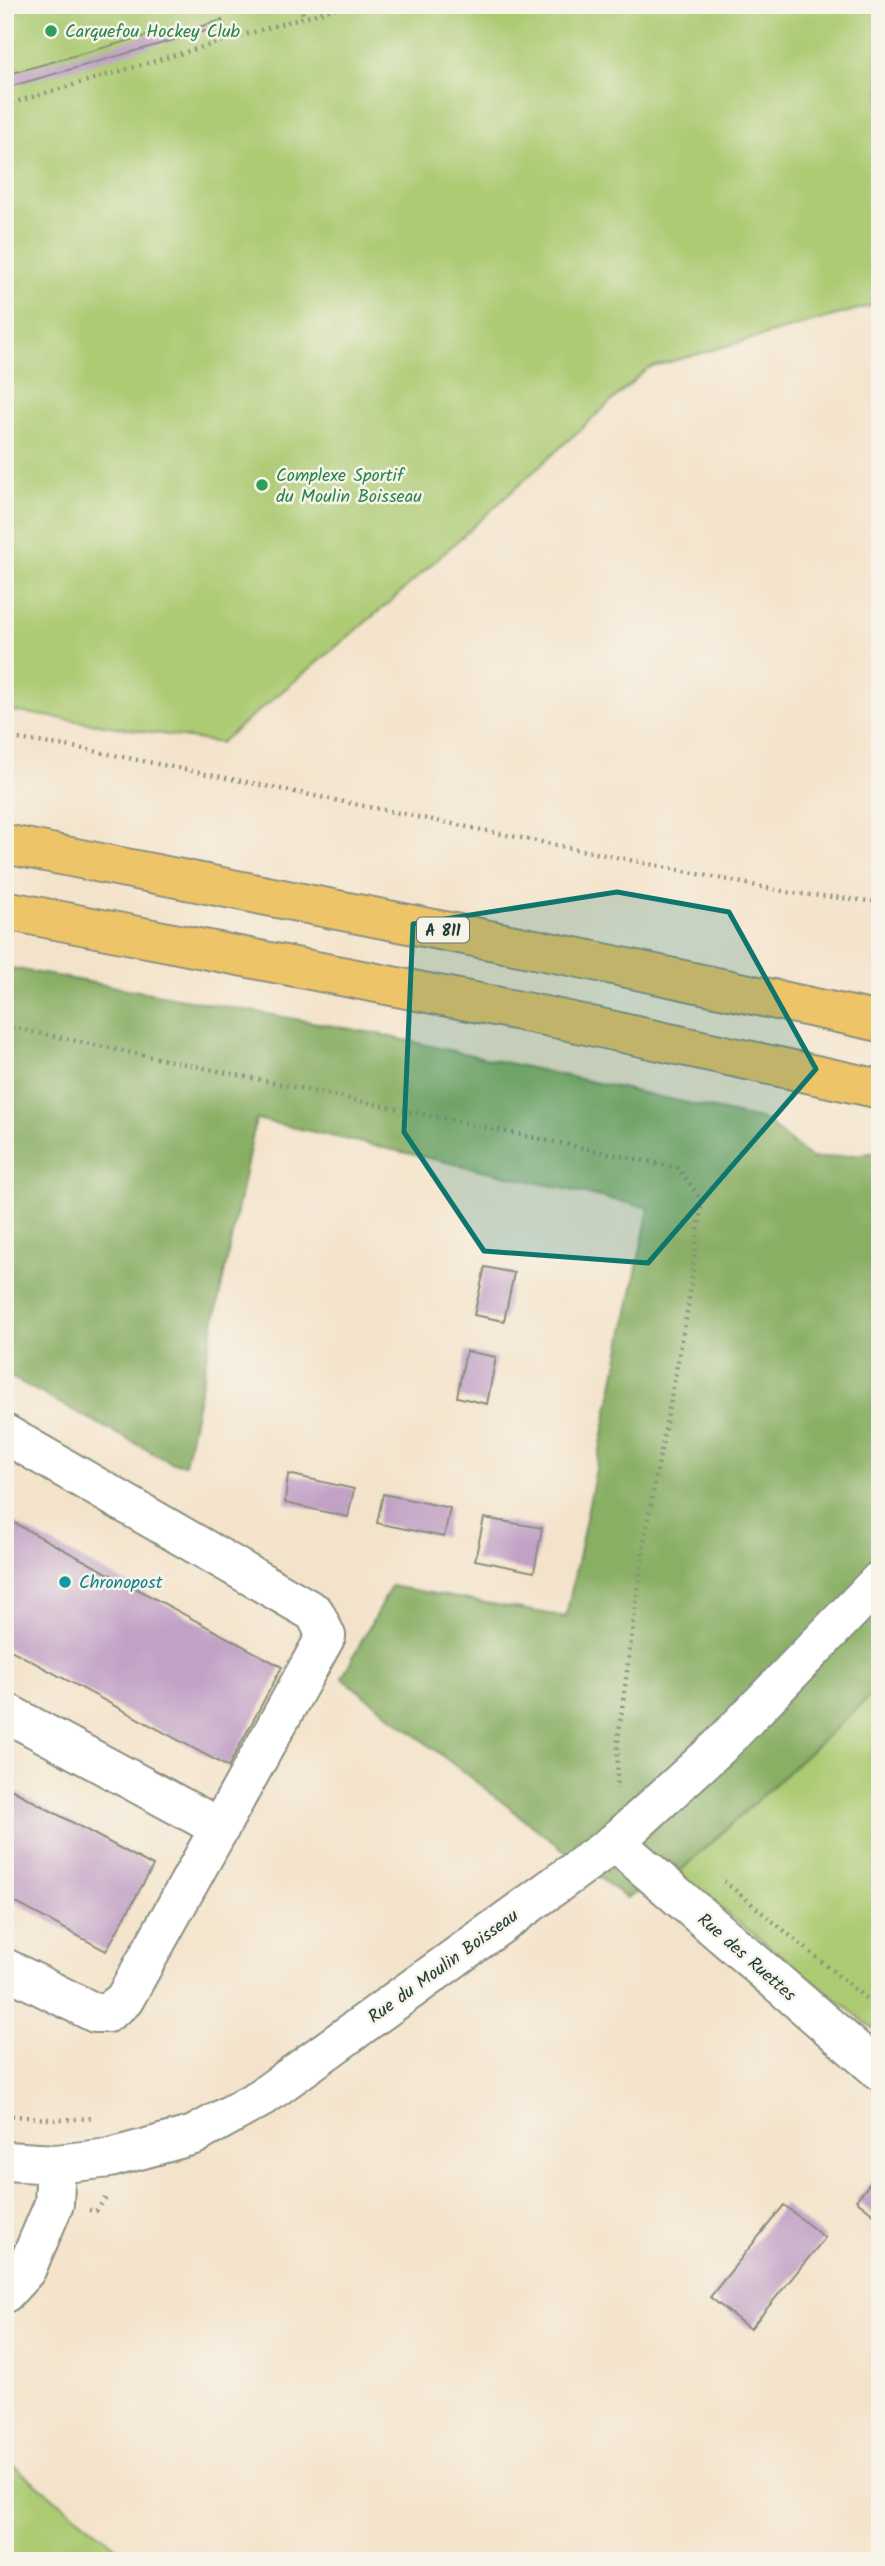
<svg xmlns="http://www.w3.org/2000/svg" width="885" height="2566" font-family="Kalam,sans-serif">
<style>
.green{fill:#accb73;stroke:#668454;stroke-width:2}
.forest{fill:#89af65;stroke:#54764c;stroke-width:2}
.building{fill:#c1a1c6}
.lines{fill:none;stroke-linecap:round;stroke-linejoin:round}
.minor-casing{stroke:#8a9080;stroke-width:42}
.highway-casing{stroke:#8a9080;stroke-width:42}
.path{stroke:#8a9080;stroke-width:4.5;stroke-dasharray:2 5;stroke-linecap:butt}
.minor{stroke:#fff;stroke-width:38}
.highway{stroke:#eec469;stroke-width:38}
.marked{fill:#0f766e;fill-opacity:0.2;stroke:#0f766e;stroke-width:5;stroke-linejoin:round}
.leisure-dot{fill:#2e9e5b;stroke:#f7f3e8;stroke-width:2.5}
.culture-dot{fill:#0f9aa8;stroke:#f7f3e8;stroke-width:2.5}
.labels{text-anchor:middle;stroke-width:5;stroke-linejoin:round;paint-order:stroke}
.shield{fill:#f7f3e8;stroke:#60746a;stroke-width:2}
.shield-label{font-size:16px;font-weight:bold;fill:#1f3d34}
.leisure-label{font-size:18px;fill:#27864d;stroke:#f7f3e8;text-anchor:start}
.culture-label{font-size:18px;fill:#0d838f;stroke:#f7f3e8;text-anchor:start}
.street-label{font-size:18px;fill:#1f3d34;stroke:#f7f3e8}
</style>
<rect width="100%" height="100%" fill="#f7f3e8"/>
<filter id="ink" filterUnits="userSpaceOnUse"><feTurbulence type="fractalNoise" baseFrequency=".0143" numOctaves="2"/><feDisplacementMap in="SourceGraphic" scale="14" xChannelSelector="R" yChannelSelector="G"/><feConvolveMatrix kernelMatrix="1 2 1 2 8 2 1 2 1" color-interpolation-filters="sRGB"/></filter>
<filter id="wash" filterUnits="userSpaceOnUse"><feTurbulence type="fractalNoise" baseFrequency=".00686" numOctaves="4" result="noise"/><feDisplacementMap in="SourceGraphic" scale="28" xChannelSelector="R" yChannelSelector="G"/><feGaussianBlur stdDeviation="1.57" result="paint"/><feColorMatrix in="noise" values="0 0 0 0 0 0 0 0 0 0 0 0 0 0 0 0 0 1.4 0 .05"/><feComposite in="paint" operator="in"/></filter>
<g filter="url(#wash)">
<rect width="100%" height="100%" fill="#f4e3cb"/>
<path class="green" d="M5 5H880V303L648 368 390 602 220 743 5 710Z
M880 1687V2034L677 1874Z
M5 2459 134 2561H5Z"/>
<path class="forest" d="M5 967 373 1033 764 1120 812 1159 880 1152V1687L677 1874 626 1898 342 1678 391 1586 566 1617 649 1208 256 1119 185 1464 172 1463 5 1374Z"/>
<g id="blocks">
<path class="building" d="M222 20 223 26 5 88V75L178 27 179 33Z
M485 1267 514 1273 504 1321 474 1315Z
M466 1351 496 1357 487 1404 457 1397Z
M288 1474 354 1489 348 1517 285 1503Z
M383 1494 450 1508 444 1537 377 1523Z
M5 1518 282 1667 228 1767 5 1647Z
M484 1518 542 1528 534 1572 475 1560Z
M5 1786 153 1866 106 1951 5 1897Z
M880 2171V2219L856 2200Z
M784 2205 825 2238 750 2329 710 2297Z"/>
</g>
</g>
<g filter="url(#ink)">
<use href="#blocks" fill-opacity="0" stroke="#8a9080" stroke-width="2"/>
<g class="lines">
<defs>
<path id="minor" d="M5 1434 315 1613 326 1636 124 2000 107 2013H95L5 1968
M5 1712 220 1828
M615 1842 880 2071
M5 2161 56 2164
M5 2293 26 2270 54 2204 56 2164 110 2158 194 2135 261 2098 615 1842 719 1747 880 1580"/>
<path id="highway" d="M5 844 585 959 880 1022
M5 910 550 1017 880 1089"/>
</defs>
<use href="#minor" class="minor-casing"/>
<use href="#highway" class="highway-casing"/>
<path class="path" d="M300 5 304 17
M5 105 346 5
M5 737 79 748 792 893 880 902
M5 1026 678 1168 702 1201 687 1313 646 1530 618 1738 617 1789
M724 1881 880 2010
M5 2115 59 2120 93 2118
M89 2210 96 2211 108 2195"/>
<use href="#minor" class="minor"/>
<use href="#highway" class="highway"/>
</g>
</g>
<path class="marked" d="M617 892 729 912 816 1069 648 1263 484 1251 404 1132 413 924Z"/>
<g class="leisure-dot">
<circle cx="51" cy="31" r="7"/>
<circle cx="262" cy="485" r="7"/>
</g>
<circle class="culture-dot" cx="65" cy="1582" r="7"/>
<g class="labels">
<rect class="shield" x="417" y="917.5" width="52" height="25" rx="5"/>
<g class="shield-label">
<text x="443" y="936">A 811</text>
</g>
<g class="leisure-label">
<text x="65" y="37">Carquefou Hockey Club</text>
<text x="276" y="481">Complexe Sportif<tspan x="276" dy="21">du Moulin Boisseau</tspan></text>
</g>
<g class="culture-label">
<text x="79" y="1588">Chronopost</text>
</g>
<g class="street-label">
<text transform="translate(747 1957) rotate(41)" y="6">Rue des Ruettes</text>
<text transform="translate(443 1966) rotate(-36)" y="6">Rue du Moulin Boisseau</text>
</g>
</g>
<rect width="885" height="2566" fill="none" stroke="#f7f3e8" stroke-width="28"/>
</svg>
